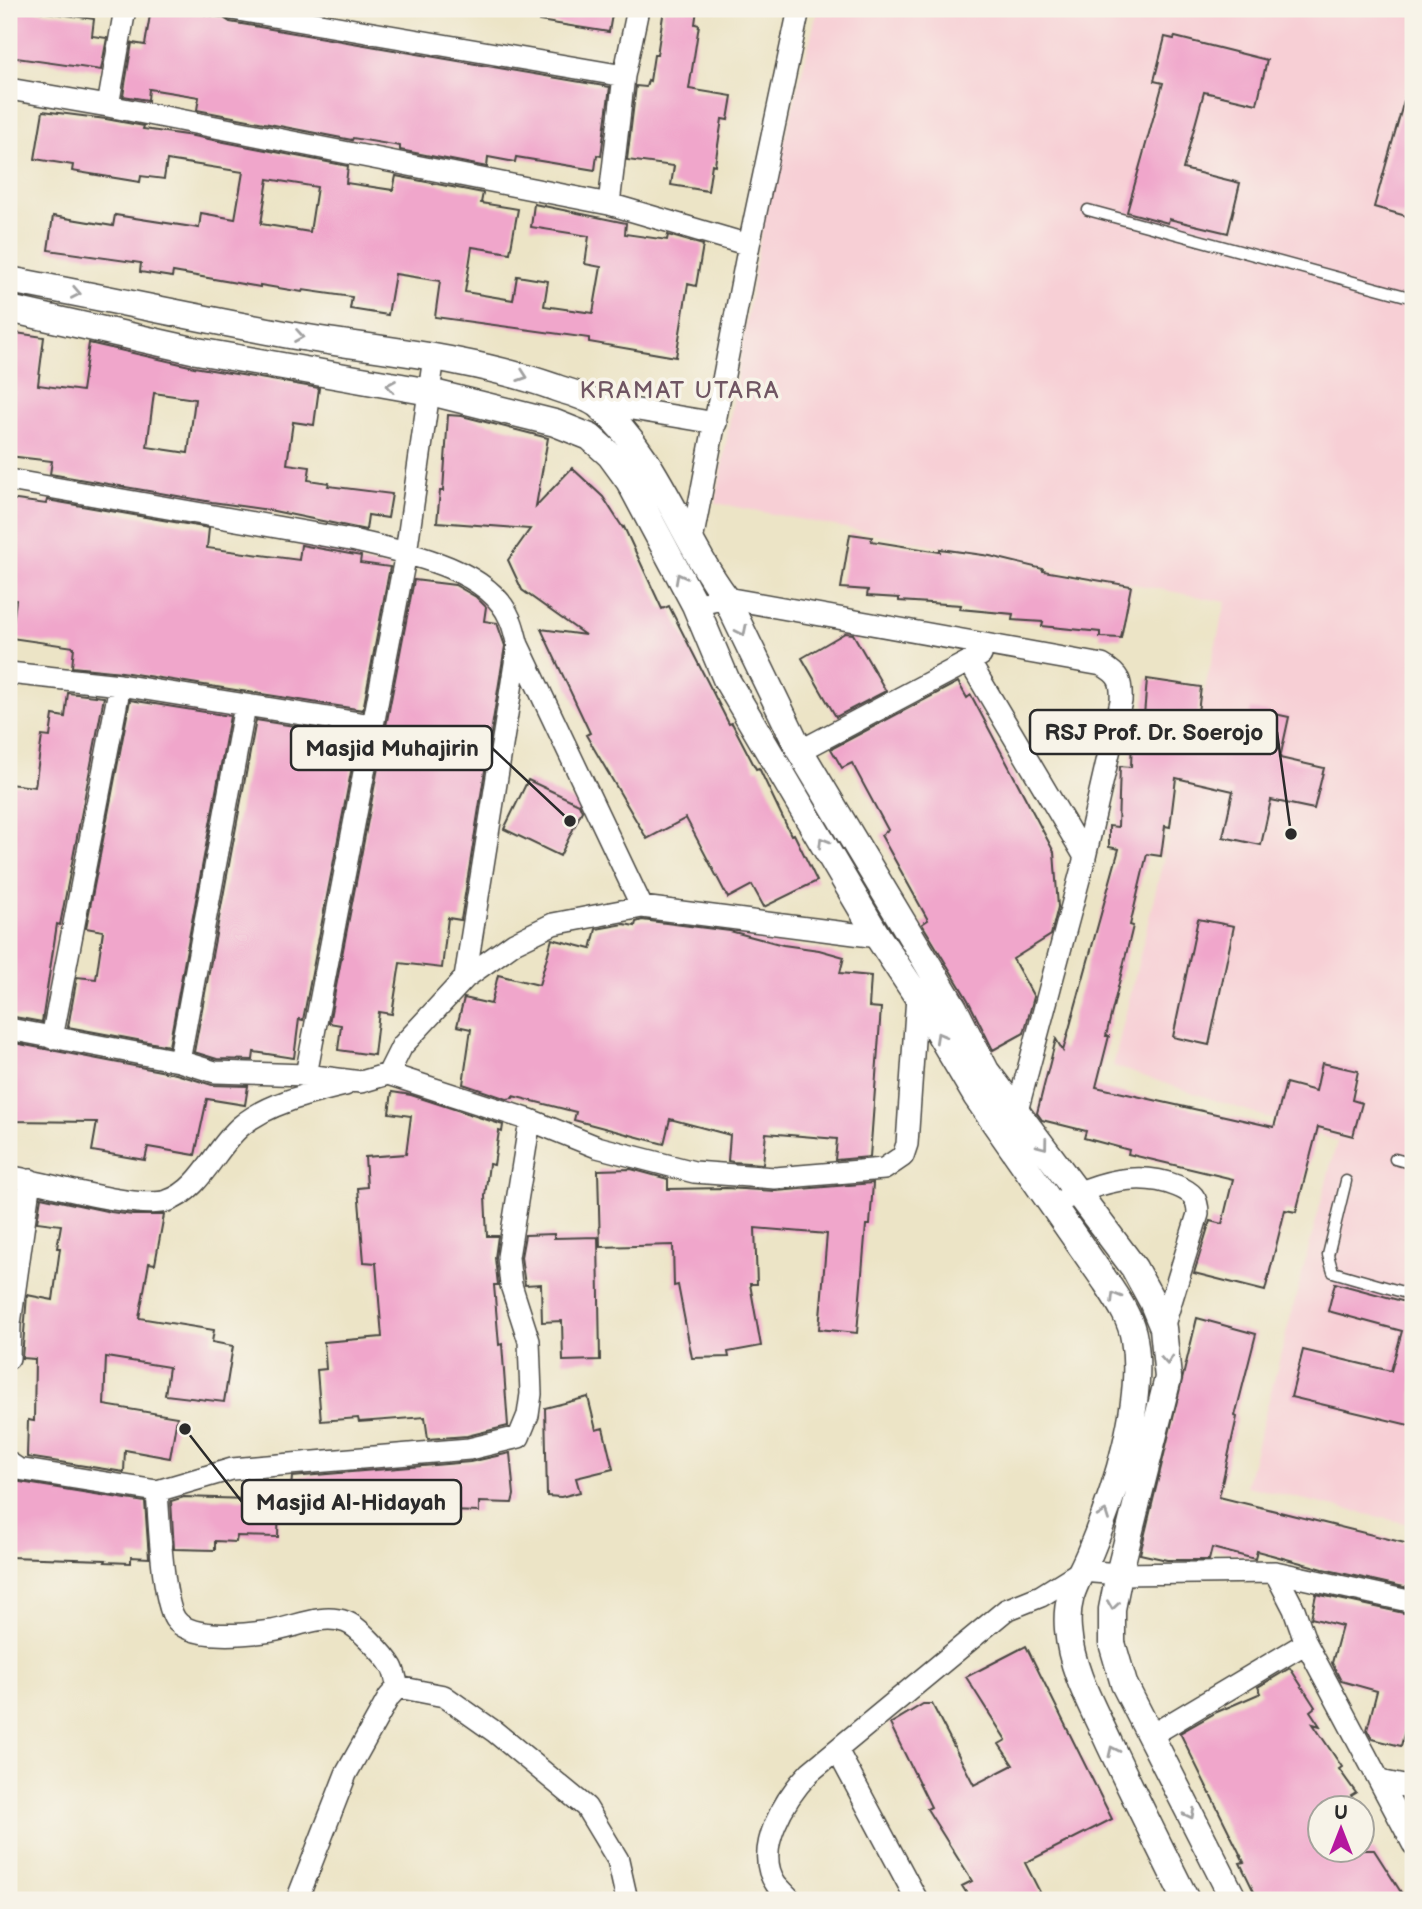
<svg xmlns="http://www.w3.org/2000/svg" width="1422" height="1909" font-family="'Balsamiq Sans',sans-serif">
<style>
.built{fill:#f7cfd5}
.building{fill:#f0a6cb;fill-rule:evenodd}
.lines{fill:none;stroke-linecap:round;stroke-linejoin:round}
.service-casing{stroke:#484742;stroke-width:13}
.minor-casing{stroke:#484742;stroke-width:24}
.tertiary-casing{stroke:#484742;stroke-width:29}
.service{stroke:#fff;stroke-width:10}
.minor{stroke:#fff;stroke-width:21}
.tertiary{stroke:#fff;stroke-width:26}
.oneway{stroke:#a0a0a0}
.labels{text-anchor:middle;stroke-width:7;stroke-linejoin:round;paint-order:stroke}
.quarter-label{font-size:24px;letter-spacing:2px;fill:#705663;stroke:#f7f3e8}
.leader{fill:none;stroke:#2b2b2b;stroke-width:2.5}
.callout-dot{fill:#2b2b2b;stroke:#f7f3e8;stroke-width:2.5}
.callout{fill:#f7f3e8;stroke:#2b2b2b;stroke-width:2.5}
.callout-label{font-size:23px;text-anchor:middle;font-weight:bold;fill:#2b2b2b}
</style>
<rect width="100%" height="100%" fill="#f7f3e8"/>
<filter id="ink" filterUnits="userSpaceOnUse"><feTurbulence type="fractalNoise" baseFrequency=".0143" numOctaves="2"/><feDisplacementMap in="SourceGraphic" scale="14" xChannelSelector="R" yChannelSelector="G"/><feConvolveMatrix kernelMatrix="1 2 1 2 8 2 1 2 1" color-interpolation-filters="sRGB"/></filter>
<filter id="wash" filterUnits="userSpaceOnUse"><feTurbulence type="fractalNoise" baseFrequency=".00686" numOctaves="4" result="noise"/><feDisplacementMap in="SourceGraphic" scale="28" xChannelSelector="R" yChannelSelector="G"/><feGaussianBlur stdDeviation="1.57" result="paint"/><feColorMatrix in="noise" values="0 0 0 0 0 0 0 0 0 0 0 0 0 0 0 0 0 1.4 0 .05"/><feComposite in="paint" operator="in"/></filter>
<g filter="url(#wash)">
<rect width="100%" height="100%" fill="#ece4c6"/>
<path class="built" d="M818 9H1413V1525L1246 1486 1337 1141 1113 1066 1226 602 716 503 761 232Z"/>
<g id="blocks">
<path class="building" d="M9 9H25L94 19 92 36 107 38 101 70 9 57Z
M151 9H173L222 17 230 22 610 87 601 156 597 155 595 170 516 157 515 162 488 157 487 167 400 150V146L353 138 352 140 197 110 199 97 149 89 148 100 123 96 132 43 145 45Z
M540 9H613L609 32 539 21Z
M664 9H697L695 24 699 25 689 89 732 96 728 120 722 119 715 165 712 164 708 191 671 185 674 166 627 160 636 86 646 87 648 80 650 81 654 55H657Z
M1165 37 1174 39 1175 37 1267 60 1257 104 1204 92 1183 169 1240 183 1228 233 1169 219 1168 223 1127 212 1163 83 1154 81Z
M1407 90 1413 91V218L1374 207Z
M43 111 106 119 144 126 143 129 193 136 348 166 346 183 393 190 396 176 483 193 481 203 518 209 510 253 472 247 465 292 513 300 517 276 548 281 544 306 593 313 601 267 585 264 589 236 531 227 534 204 626 223 625 234 667 240 668 235 703 245 696 286 688 284 676 357 589 342V338L435 317 440 281 395 274 388 315 350 309 352 297 303 290 302 292 260 285V287L173 272 172 277 140 272 141 263 48 250 53 216 113 226 115 215 199 228 201 213 235 219 243 172 167 160 164 179 141 176 140 182 72 171 73 165 35 159ZM268 179 317 187 310 232 261 224Z
M9 332 44 337 38 385 82 391 89 343 194 367 319 388 314 425 293 422 287 464 310 467 308 480 329 483 328 486 392 494 388 518 368 515 366 530 269 510 212 502 50 474 52 461 9 456ZM154 393 195 399 188 453 147 447Z
M448 415 462 416 548 438 536 506 572 468 603 497 623 528 624 527 662 609 669 606 729 724 732 723 756 769 759 768 791 835 794 834 817 881 764 907 752 885 728 898 686 818 647 839 586 735 590 733 541 629 585 635 522 590 508 560 530 529 437 522 440 491H443Z
M9 499 46 504 47 500 209 528 207 548 299 560 301 545 361 556 360 563 390 567 363 710 122 672 72 667 74 647 11 638 16 600 9 599Z
M850 534 872 537 871 541 940 552V549L990 556 1043 569V571L1131 586 1121 638 1100 637V632L1042 626 1043 622 1012 620 1013 614 960 609 961 605 899 601V598L867 596 868 590 841 588Z
M414 580 455 585 476 597 486 607 484 621 497 623 505 646 461 920 448 918 442 968 400 963 392 1014 379 1012 374 1055 338 1050 341 1025 329 1023Z
M845 633 853 634 886 691 836 717 802 658Z
M1147 679 1201 687 1195 738 1242 749 1251 709 1289 717 1280 758 1324 768 1314 809 1271 800 1261 845 1223 837 1233 791 1176 778 1170 827 1165 826 1161 856 1147 854 1130 925 1133 926 1106 1036H1109L1096 1087 1274 1127 1286 1083 1316 1091 1322 1063 1358 1071 1352 1100 1362 1103 1353 1136 1318 1127 1296 1212 1285 1210 1265 1291 1194 1273 1210 1221 1222 1224 1233 1179 1128 1154 1129 1150 1084 1138 1086 1131 1042 1120 1037 1113 1056 1039 1063 1051 1119 849 1109 847V826L1118 827 1120 766 1131 767 1132 739 1142 740Z
M958 682 967 698 971 695 1054 852 1058 907 1051 935 1013 959 1034 997 1024 1033 993 1050 968 1000 922 924 928 920 881 835 888 830 852 763 842 768 831 749Z
M68 693 104 697 60 925 57 924 42 1022 9 1016V784L35 787 42 736 50 737 53 715 65 717Z
M130 700 230 716 169 1046 68 1027 77 977 96 979 103 931 86 928Z
M256 720 358 736 303 1020 299 1019 294 1058 254 1052 253 1060 217 1059 194 1052Z
M528 780 579 804 582 811 560 856 504 829Z
M1198 919 1234 926 1209 1045 1173 1037Z
M642 920 730 931 783 945 819 950 844 957 840 973 871 976 869 1007 881 1008 870 1157 835 1160 837 1139 766 1133 763 1164 733 1162 728 1161 730 1135 670 1119 664 1144 574 1120 576 1112 513 1096V1098L507 1099 463 1084 471 1029 457 1026 464 998 491 1004 498 975 539 985 552 939 591 949 596 929 624 924 635 926 636 922Z
M9 1042 176 1074 212 1085 248 1086 245 1105 207 1099 195 1155 148 1147 145 1160 92 1151 97 1122 9 1121Z
M392 1092 411 1095 503 1125 502 1132 499 1131 494 1165 489 1164 485 1196 487 1236H498L495 1258 498 1285H494L499 1345 502 1344 508 1426 467 1436 428 1439 425 1417 359 1422 358 1418 321 1421 317 1370 326 1369 324 1342 382 1337 376 1263 364 1262 358 1188 367 1187 365 1157 406 1154 411 1116 389 1113Z
M631 1169 668 1179V1189L726 1188 776 1191 873 1183 870 1225H866L857 1333 819 1329 827 1234 755 1228 757 1284H750L761 1346 728 1352 729 1357 692 1358 678 1285 674 1286 673 1245 600 1247 598 1170Z
M41 1197 111 1212 133 1215H164L155 1264 149 1263 139 1318 214 1330 212 1342 233 1346 224 1402 165 1395 169 1367 106 1357 104 1405 177 1417 170 1458 125 1450 124 1472 27 1457 28 1420 34 1421 35 1359 22 1358 27 1295 53 1300 60 1248H57L61 1225 37 1222Z
M554 1234V1238L598 1237 600 1360 563 1361 562 1321 542 1322 541 1284 525 1285 521 1257 525 1235Z
M1335 1283 1413 1304V1426L1291 1397 1303 1350 1391 1371 1402 1331 1328 1311Z
M1197 1318 1256 1334 1235 1416 1237 1417 1219 1497 1413 1545V1589L1323 1569 1257 1551 1255 1559 1212 1548 1209 1560H1167L1140 1554Z
M588 1397 596 1430 603 1428 613 1469 576 1478 580 1492 561 1497 547 1496 545 1408Z
M510 1453 514 1495 512 1503 479 1502V1512L450 1511V1516L426 1515V1500L359 1499V1503L290 1501 292 1477 470 1462Z
M14 1481 145 1502 149 1558 131 1557V1563L105 1562 106 1560 9 1557V1510H14Z
M184 1497 279 1500 278 1537 237 1536 236 1542 215 1541V1550L174 1549 171 1501Z
M1316 1594 1413 1615V1670L1407 1696 1413 1698 1401 1746 1372 1739 1367 1730 1377 1691 1341 1681 1332 1663 1342 1626 1311 1618Z
M1026 1646 1112 1819 1025 1863 1044 1900H971L962 1886 972 1881 927 1809 931 1807 890 1724 923 1704H932L974 1785 1013 1765 999 1744 1006 1740 966 1677Z
M1290 1668 1315 1707 1310 1711 1320 1726 1313 1724 1342 1767 1339 1769 1356 1793 1351 1796 1359 1808H1320V1850H1374L1406 1900H1258L1240 1863 1244 1862 1180 1733 1217 1712 1261 1693 1258 1687Z"/>
</g>
</g>
<g filter="url(#ink)">
<use href="#blocks" fill-opacity="0" stroke="#484742" stroke-width="2"/>
<g class="lines">
<defs>
<path id="service" d="M1088 210 1413 298
M1395 1159 1413 1164
M1346 1181 1328 1255 1333 1272 1413 1295"/>
<path id="minor" d="M232 9 624 76
M9 89 108 106 609 204 749 245
M108 106 125 9
M609 204 624 76 638 9
M596 403 716 423
M9 480 356 541C403 552 489 568 510 619 514 627 515 636 518 645L642 907
M692 541 749 245 799 9
M695 605 726 598 1102 665C1120 675 1122 682 1121 701L1085 857 1017 1111 1008 1120
M969 661 1085 857
M9 673 120 685 372 725
M800 751 981 655
M465 978 518 645
M9 1029 179 1061 215 1072 306 1075 361 1082 388 1074 402 1046 465 978 514 943 553 924 642 907 878 937
M52 1038 120 685
M179 1061 245 706
M388 1074 530 1120 597 1147 694 1172 775 1178 884 1169 903 1156 907 1144 917 996
M306 1075 406 553 434 357
M9 1176C45 1183 135 1210 167 1201 201 1190 215 1148 241 1126 268 1103 312 1093 345 1085
M1052 1206C1089 1185 1135 1169 1177 1186 1192 1192 1198 1198 1198 1214L1163 1328
M9 1358 10 1324 30 1180
M9 1463 18 1469 157 1491 232 1469 469 1449 519 1437 528 1415 531 1394 529 1341 511 1285 508 1257 530 1120
M157 1491C159 1518 162 1599 175 1619 190 1641 249 1634 272 1631 296 1627 322 1613 346 1622 358 1626 385 1655 392 1667 395 1672 396 1681 398 1687L444 1696 495 1732 586 1807 618 1860 627 1900
M1275 1572 1294 1609 1306 1643 1413 1844
M1150 1736 1306 1643
M837 1750 917 1900
M1380 1781 1413 1788
M297 1900 346 1774 389 1697 398 1687
M791 1900C787 1895 781 1890 776 1884 752 1850 786 1797 810 1772L1006 1610 1041 1596 1081 1571 1119 1574 1275 1572 1413 1602"/>
<path id="tertiary" d="M9 280C101 297 192 317 284 334 375 350 467 356 554 387 567 392 587 396 598 405 658 456 680 536 726 598L800 751 954 1008 986 1071 1134 1268 1152 1301 1163 1328 1168 1378 1119 1574 1112 1609V1643L1124 1684 1234 1900
M9 309 197 351 430 392 555 423 590 437 610 455 629 481 695 605 726 679 878 937 917 996 976 1096 1106 1282C1117 1299 1131 1318 1134 1339 1145 1401 1115 1492 1091 1550 1079 1580 1065 1593 1068 1629 1071 1670 1092 1706 1109 1743 1134 1796 1160 1848 1186 1900"/>
</defs>
<use href="#service" class="service-casing"/>
<use href="#minor" class="minor-casing"/>
<use href="#tertiary" class="tertiary-casing"/>
<use href="#service" class="service"/>
<use href="#minor" class="minor"/>
<use href="#tertiary" class="tertiary"/>
</g>
<defs><path id="oneway-chevron" d="M-2-3.5L2.5 0L-2 3.5" fill="none" stroke-width="1.6" stroke-linecap="round" stroke-linejoin="round" transform="scale(1.75)"/></defs>
<g class="oneway">
<use href="#oneway-chevron" transform="translate(76 293) rotate(11)"/>
<use href="#oneway-chevron" transform="translate(299 336) rotate(9)"/>
<use href="#oneway-chevron" transform="translate(523 376) rotate(19)"/>
<use href="#oneway-chevron" transform="translate(391 386) rotate(-170)"/>
<use href="#oneway-chevron" transform="translate(680 578) rotate(-118)"/>
<use href="#oneway-chevron" transform="translate(742 631) rotate(64)"/>
<use href="#oneway-chevron" transform="translate(823 842) rotate(-121)"/>
<use href="#oneway-chevron" transform="translate(940 1037) rotate(-119)"/>
<use href="#oneway-chevron" transform="translate(1043 1145) rotate(53)"/>
<use href="#oneway-chevron" transform="translate(1115 1297) rotate(-121)"/>
<use href="#oneway-chevron" transform="translate(1167 1360) rotate(86)"/>
<use href="#oneway-chevron" transform="translate(1104 1515) rotate(-70)"/>
<use href="#oneway-chevron" transform="translate(1113 1605) rotate(98)"/>
<use href="#oneway-chevron" transform="translate(1113 1751) rotate(-115)"/>
<use href="#oneway-chevron" transform="translate(1190 1814) rotate(63)"/>
</g>
</g>
<g class="labels">
<g class="quarter-label">
<text x="680" y="398">KRAMAT UTARA</text>
</g>
</g>
<path class="leader" d="M1291 834L1277 732M570 821L492 748M185 1429L242 1502"/>
<g class="callout-dot">
<circle cx="1291" cy="834" r="7"/>
<circle cx="570" cy="821" r="7"/>
<circle cx="185" cy="1429" r="7"/>
</g>
<g class="callout">
<rect x="1030" y="710" width="247" height="44" rx="7"/>
<rect x="291" y="726" width="201" height="44" rx="7"/>
<rect x="242" y="1480" width="219" height="44" rx="7"/>
</g>
<g class="callout-label">
<text x="1154" y="740">RSJ Prof. Dr. Soerojo</text>
<text x="392" y="756">Masjid Muhajirin</text>
<text x="351" y="1510">Masjid Al-Hidayah</text>
</g>
<rect width="1422" height="1909" fill="none" stroke="#f7f3e8" stroke-width="35"/>
<g transform="translate(1341 1829)"><circle r="33" fill="#f7f3e8" stroke="#a5a39c" stroke-width="2"/>
<path d="M0-5L12 26L0 18L-12 26Z" fill="#b5179e"/>
<text y="-10" font-size="19" font-weight="bold" text-anchor="middle" fill="#2b2b2b">U</text>
</g>
</svg>
